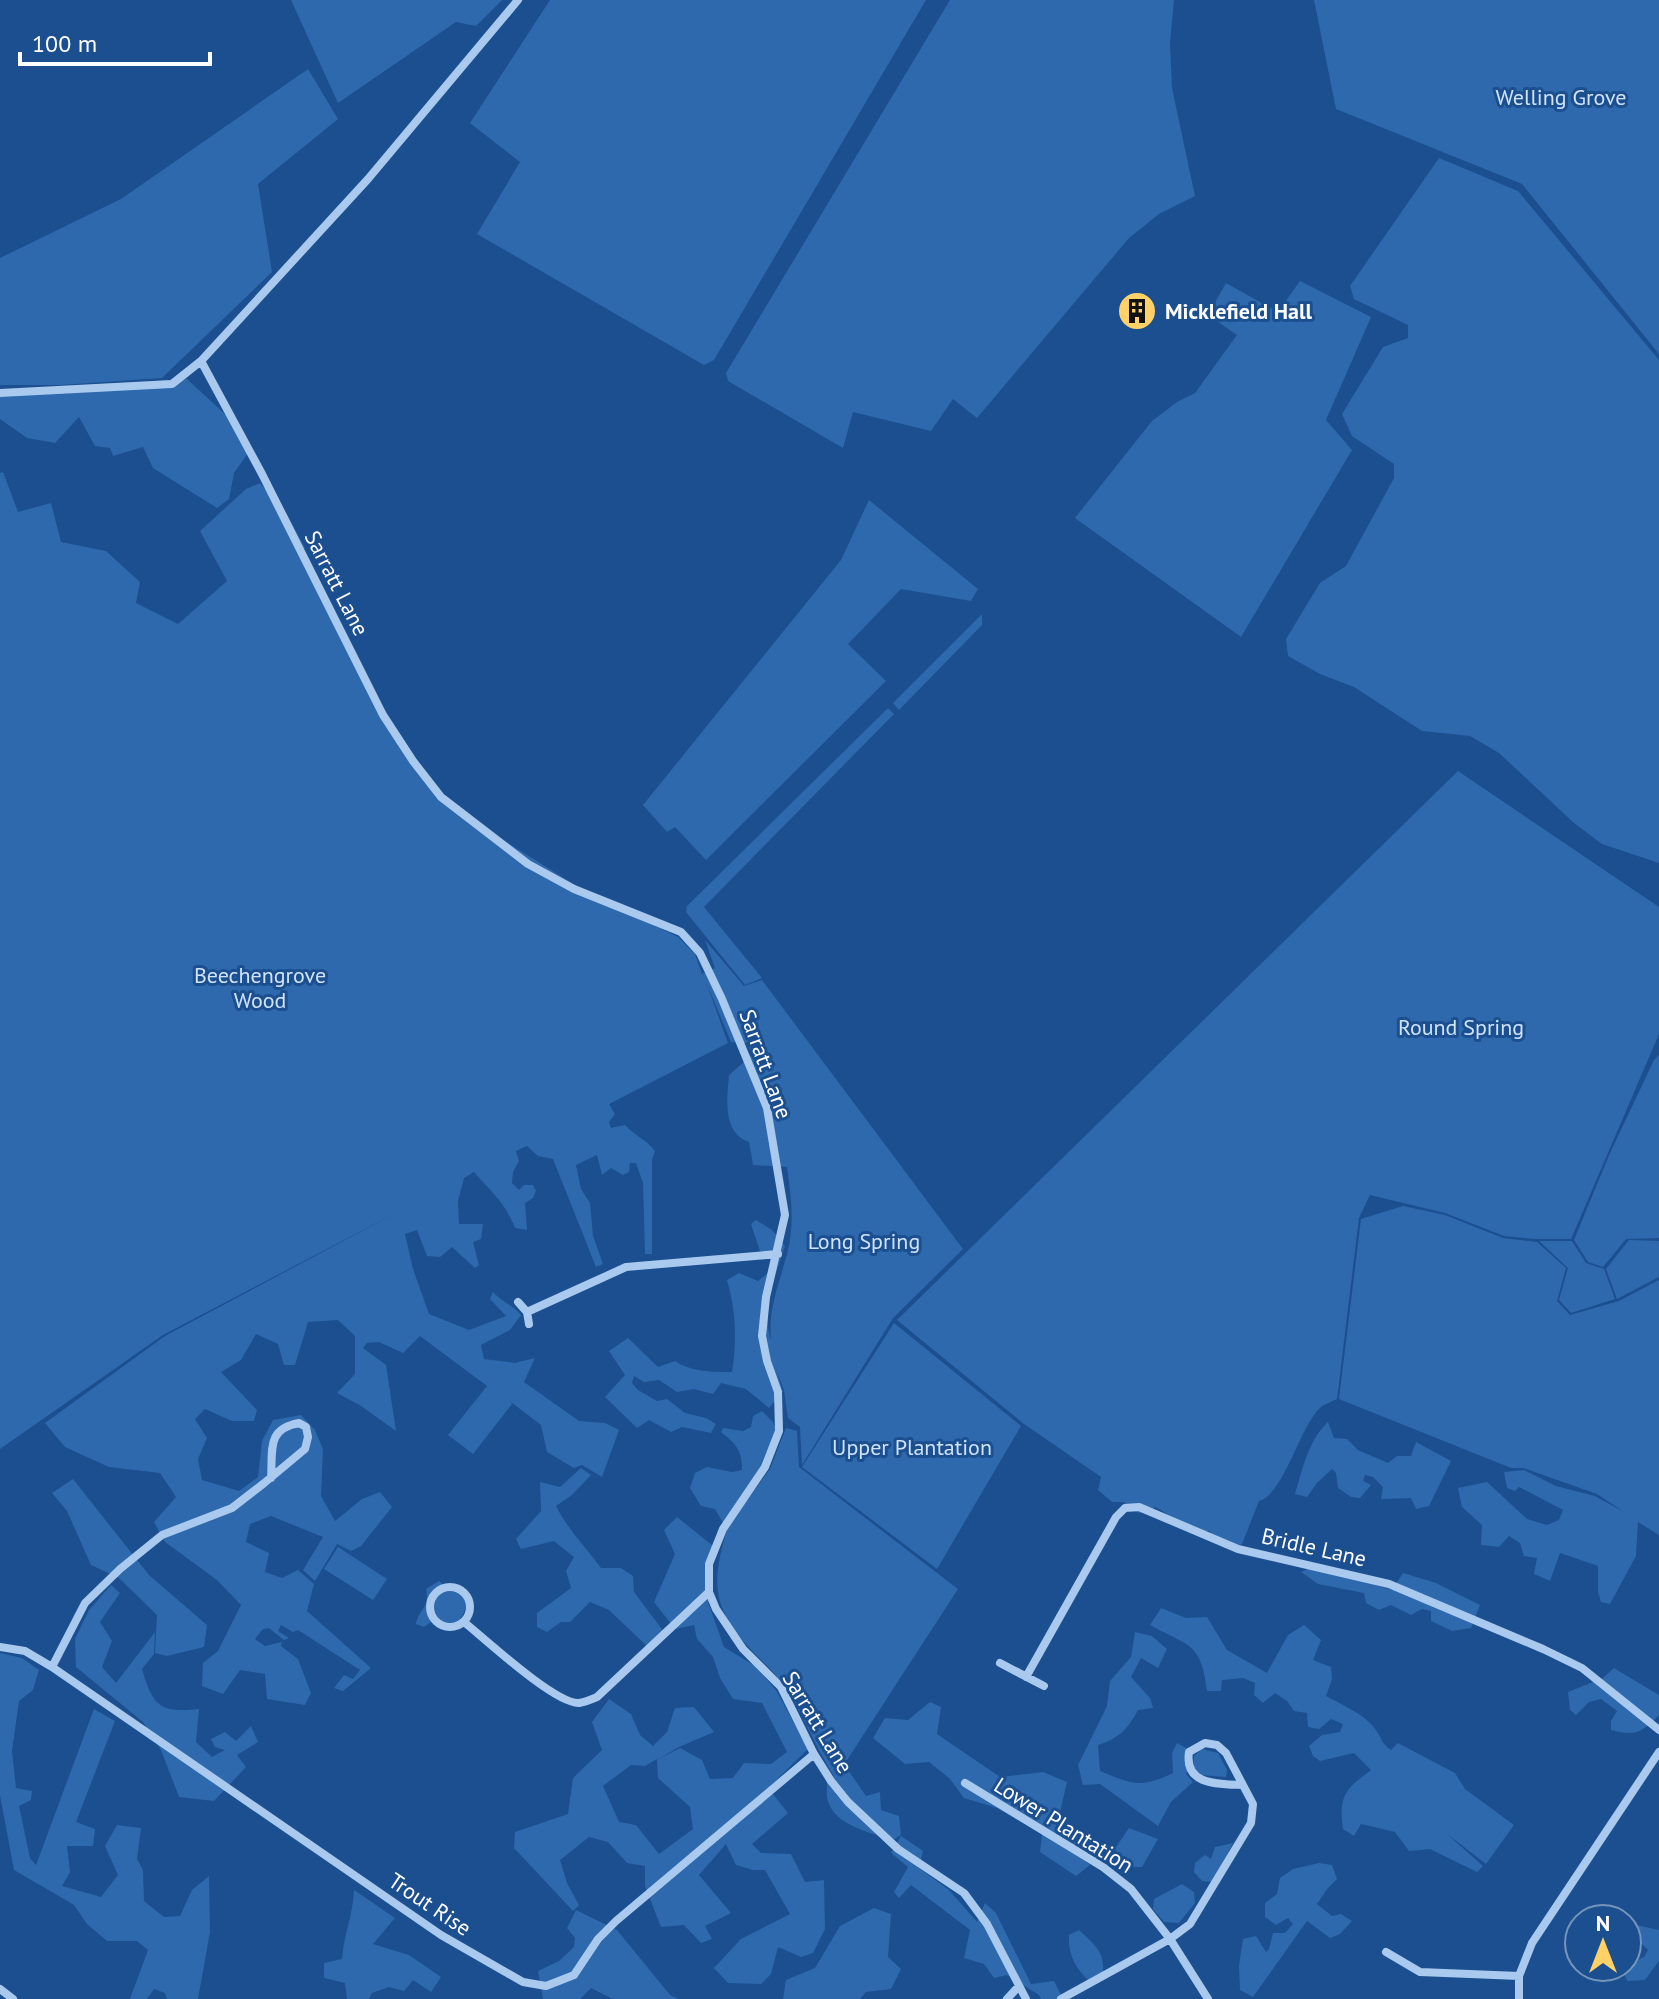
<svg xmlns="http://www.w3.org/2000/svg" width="1659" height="1999" font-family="'PT Sans',sans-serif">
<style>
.green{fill:#2e69ad;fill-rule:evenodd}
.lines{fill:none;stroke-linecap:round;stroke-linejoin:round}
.street{stroke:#a9c9ee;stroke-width:8}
.labels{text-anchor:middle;stroke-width:6;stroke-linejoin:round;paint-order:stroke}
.park-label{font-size:22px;fill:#cfe3fa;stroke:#1b4f8f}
.poi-label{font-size:22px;font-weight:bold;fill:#fff;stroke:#1b4f8f;text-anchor:start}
.street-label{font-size:22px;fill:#fff;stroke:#1b4f8f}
</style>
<rect width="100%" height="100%" fill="#1b4f8f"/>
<path class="green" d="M291 0H502L476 26 456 22 338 103Z
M550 0H926L714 360 704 365 477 234 520 162 470 123Z
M950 0H1174L1170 43 1172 88 1195 196 1159 214 1129 238 977 418 953 399 931 431 853 412 843 448 728 381 726 373Z
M1314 0H1659V354L1522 184 1336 109Z
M308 69 338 119 258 184 272 272 162 378 61 385H0V258L121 199Z
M1439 158 1518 191 1659 360V863L1602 844 1574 823 1499 753 1470 736 1422 731 1354 687 1320 674 1288 656 1286 639 1320 583 1346 566 1394 478V464L1352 436 1342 414 1383 347 1408 338V325L1354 299 1350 286Z
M1300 281 1371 317 1326 420 1352 450 1241 637 1075 518 1152 421 1177 402 1195 393 1237 335 1208 315 1226 283 1278 312Z
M187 379 239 427 251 449 234 473 229 499 217 508 153 468 143 447 113 456 110 448 95 446 79 417 55 443 27 438 0 419V391Z
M3 472 18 512 51 503 61 542 106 551 140 582 136 603 178 624 227 581 200 531 246 489 260 483 287 514 305 548 299 555 401 749 441 801 583 890 678 937 695 954 702 974 715 968 705 940 744 986 762 980 963 1249 893 1318 802 1465 800 1427 788 1418 784 1390 776 1369 783 1392 769 1408 746 1389 721 1383 713 1394 694 1389 677 1392 659 1380 644 1382 634 1376 632 1383 638 1390 657 1401 667 1399 685 1413 706 1418 716 1424 711 1433 682 1427 671 1432 649 1420 637 1428 605 1397 625 1375 609 1351 628 1338 658 1367 675 1361C691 1372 713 1372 732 1372 737 1339 736 1312 727 1280L739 1273 758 1281 770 1271 772 1259 760 1251 751 1224 756 1220 772 1230 785 1246C776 1273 761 1313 771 1340 768 1309 779 1284 787 1254 795 1225 791 1197 787 1167L753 1165 749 1142C722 1133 727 1098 729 1075L752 1055 747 1043 731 1042 706 982 728 1043 609 1104 615 1114 609 1122 611 1128 625 1125C634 1135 647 1140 655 1151L652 1160V1254H645L643 1183 636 1163H630L629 1172 623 1175 611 1168 602 1175 597 1155 576 1165 581 1189 590 1203 593 1236 603 1264 596 1267 553 1159 538 1156 527 1146 516 1151 519 1161 513 1172 512 1183 519 1190 524 1185H533L536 1191 533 1198 525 1203 527 1230 515 1228C505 1202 491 1192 474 1172L464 1178 458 1201 459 1224H483L481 1239 473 1242 479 1265 475 1268 452 1247 440 1257 427 1256 417 1230 405 1234 413 1269 429 1314 469 1330 506 1316 490 1299 493 1292C502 1302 513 1305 521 1315L510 1330 481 1345 484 1359 515 1363 535 1358 524 1382 579 1421 605 1423 619 1430 602 1477 582 1465 574 1468 547 1452 541 1425 511 1402 512 1404 473 1454 448 1435 487 1386 420 1336 403 1353 379 1342 367 1343 363 1348 386 1365 396 1431 361 1406 337 1393 355 1374V1336L338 1320 308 1322 295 1365H284L278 1344 256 1334 241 1360 221 1372 257 1410 254 1421H232L205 1409 195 1419 207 1438 198 1459 202 1480 239 1491 258 1477 262 1441 273 1420 301 1415 315 1430 323 1449 321 1496 335 1521 362 1499 380 1492 392 1507 361 1546 351 1551 337 1544 315 1581 303 1570 323 1537 271 1516 250 1524 246 1542 269 1553 265 1572 282 1578 298 1570 314 1584 307 1611 371 1668 343 1691 334 1688 344 1675 353 1679 360 1670 298 1630 293 1632 281 1625 278 1631 289 1638 284 1640 269 1628 263 1629 255 1639 265 1646 282 1642 281 1646 298 1659 311 1693 305 1705 267 1699 265 1674 240 1670 223 1694 202 1686 203 1663 218 1651 241 1605 217 1580 165 1542 154 1522 176 1497 160 1473 109 1467 65 1447 45 1423 165 1336 405 1208 163 1335 0 1449V473Z
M869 500 978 589 971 601 901 589 848 644 886 681 706 860 675 827 667 832 643 805 841 560Z
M982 614V625L899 710 893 703Z
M888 708 894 714 704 907 762 978 745 985 686 912 687 906Z
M1458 771 1659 907V1034L1571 1239H1536L1504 1236 1445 1213 1370 1195 1359 1218 1337 1399C1332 1402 1324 1404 1320 1408 1299 1428 1284 1494 1259 1501L1242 1544 1237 1546 1215 1537 1209 1531H1202L1195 1535C1177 1528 1173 1515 1155 1507L1147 1514 1130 1511 1124 1502H1112L1098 1490 1101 1477 1024 1424 897 1320Z
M1659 1055V1238L1626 1239 1603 1267 1588 1262 1574 1240 1610 1153 1654 1060Z
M1403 1206 1445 1215 1503 1238 1537 1242 1566 1268 1557 1301 1570 1315 1619 1301 1659 1280V1535L1638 1522 1636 1556 1610 1604 1601 1602 1598 1592V1566L1560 1553 1550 1581 1534 1574 1537 1558 1524 1556 1520 1543 1509 1536 1499 1547 1481 1545 1482 1525 1462 1507 1458 1488 1487 1482 1527 1519 1547 1525 1559 1520 1563 1510 1519 1487 1515 1491 1507 1488 1504 1472 1524 1470 1556 1486 1595 1496 1624 1512 1597 1494 1523 1468H1511L1339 1399 1361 1219Z
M1629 1240 1659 1241V1277L1617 1299 1606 1269Z
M1539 1241H1572L1586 1263 1604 1269 1615 1299 1571 1313 1559 1300 1568 1268Z
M894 1323 1021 1426 937 1569 802 1467Z
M762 1411 773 1422 779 1436 740 1510 770 1469 786 1428 797 1431 799 1467 958 1589 838 1774 848 1770 866 1796 880 1792 881 1810 899 1816 901 1835 893 1840C872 1833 835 1826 828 1801 826 1795 827 1787 827 1781L834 1776C815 1747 803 1713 783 1684 775 1673 764 1663 754 1653 713 1609 710 1586 727 1530L715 1509 701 1506 690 1488 695 1473 707 1467 732 1472 742 1470C742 1450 736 1444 721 1432L723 1428 743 1431 751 1427 753 1416Z
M1328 1422 1334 1438 1347 1439 1358 1450 1388 1463 1397 1456H1411L1416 1442 1451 1461 1429 1506 1416 1509 1411 1498 1381 1499 1383 1487 1373 1477 1365 1475 1363 1481 1371 1485 1360 1498 1351 1497 1338 1488 1336 1473 1332 1469 1317 1483 1307 1497 1295 1494C1303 1468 1308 1441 1328 1422Z
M581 1468 591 1475 572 1495 556 1506C568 1530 586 1547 601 1568H621L633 1576 634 1592 667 1636 651 1650 609 1610 590 1602 570 1622H561L547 1632 537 1627V1613L571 1588 566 1571 574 1557 554 1541 521 1549 516 1539 541 1511 540 1482 560 1487Z
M73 1479 149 1575 207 1625 204 1647 167 1656 155 1653 157 1615 119 1578 91 1565 67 1511 52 1493Z
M677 1517 713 1546 708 1602 724 1647 755 1666 776 1690 808 1749 768 1788 788 1813 752 1844 761 1853 791 1854 805 1882 824 1880 825 1929 813 1953 801 1957 778 1947 771 1974 761 1984 728 1983 714 1968 741 1939 790 1914 765 1870H753L736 1865 726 1844 699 1875 731 1913 705 1926 712 1939 701 1943 684 1925 661 1927 645 1886V1866L627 1863 608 1842 589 1837 560 1860 567 1883 579 1905 573 1911 514 1848 515 1832 568 1814 573 1778 602 1750 592 1722 609 1699 631 1714 640 1735 653 1746 667 1732 675 1708 694 1707 714 1732 679 1747 657 1760 680 1748 702 1760 710 1779 733 1778 744 1763 771 1764 787 1752 762 1703 733 1699 720 1678 713 1657 697 1639 694 1625 675 1629 654 1602 675 1554 664 1530ZM657 1759 658 1778 690 1807 693 1829 659 1854 636 1825 619 1822 603 1786 631 1765 645 1766Z
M338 1547 387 1579 373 1600 324 1569Z
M1319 1564 1348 1571 1375 1585 1392 1590 1403 1573 1436 1583 1480 1605 1471 1628 1452 1631 1431 1621V1611L1422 1609 1411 1615 1391 1605 1379 1610 1366 1603 1364 1593 1318 1584 1301 1572Z
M439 1581C456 1595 480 1594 457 1623L447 1624 437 1618 424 1627 416 1624C419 1608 430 1609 426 1589Z
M111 1585 120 1593 100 1622 112 1641 102 1667 116 1683 155 1632 154 1654 142 1669C153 1706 159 1713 199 1709L196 1742 212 1757 225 1750 215 1747 211 1739 225 1732 236 1741 251 1726 258 1742 237 1755 246 1767 214 1801 179 1797 161 1750 143 1722 76 1667 75 1639 89 1610Z
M1161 1608 1186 1618 1207 1617 1227 1650 1267 1673 1288 1635 1304 1625 1321 1640 1313 1660 1331 1667 1332 1679 1326 1696C1342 1705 1365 1714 1376 1730 1382 1739 1382 1744 1391 1750L1398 1743 1455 1773 1465 1789 1514 1825 1486 1864 1446 1833 1483 1866 1477 1872 1430 1849 1409 1851 1395 1832 1361 1824 1354 1836 1343 1829C1338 1795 1346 1789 1371 1770L1354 1753 1320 1761 1313 1756 1309 1746 1322 1735 1340 1732 1343 1724 1331 1719 1319 1729 1308 1727 1307 1713 1294 1711 1287 1701 1275 1693 1263 1703 1254 1695 1255 1683 1243 1678 1222 1680 1221 1691H1207C1201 1641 1189 1647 1150 1625Z
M1135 1632 1152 1636 1167 1649 1158 1668 1141 1658 1131 1677 1150 1698 1153 1708 1138 1710C1128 1729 1118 1739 1098 1745L1100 1771C1132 1784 1140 1789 1173 1773L1172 1753 1177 1743 1188 1749 1190 1764 1186 1774 1193 1782 1171 1802 1158 1826 1100 1784 1083 1785 1078 1765 1107 1706 1110 1681 1131 1657Z
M0 1653 22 1658 39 1670 33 1690 19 1701 12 1751 16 1788 32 1791 31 1800 19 1806 30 1858 36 1865 94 1709 115 1721 76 1822 95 1829 93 1846H67L70 1872 62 1886 101 1897 118 1875 105 1846 117 1825 141 1828 137 1859 143 1870 144 1901 164 1917 180 1916 192 1890 209 1876 210 1932 198 1999H167L165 1993 154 1989 147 1999H130L148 1950 137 1941H107L87 1924 74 1905 14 1870 0 1795Z
M1614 1668 1659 1695V1715C1643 1732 1635 1737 1611 1730V1721L1617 1711 1601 1699 1589 1702 1576 1715 1570 1710 1568 1692 1603 1678Z
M930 1702 941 1707 937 1734 1000 1777 1043 1772 1067 1782 1058 1821 1074 1835 1077 1855 1090 1865 1076 1876 1040 1852 1042 1834 997 1808 964 1798 950 1779 929 1762 905 1764 873 1738 885 1718 908 1720Z
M1202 1749 1218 1753 1227 1770 1226 1777 1201 1775 1193 1767 1194 1756Z
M1129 1828 1158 1839 1142 1867H1120L1110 1856Z
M901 1836 923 1851 919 1868 949 1890 977 1922 985 1903 996 1913 1031 1984 1054 1981 1061 1995 1058 1999H1041L1039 1995 1007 1975 994 1978 984 1964 964 1958 970 1930 911 1885 899 1898 894 1892 908 1867 891 1853Z
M1233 1843 1213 1882 1202 1881 1194 1872 1195 1863 1205 1855 1211 1859 1215 1847Z
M1319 1863 1332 1865 1337 1879 1327 1889 1317 1904 1332 1916 1341 1914 1352 1921 1340 1934 1330 1938 1307 1921 1253 1997 1240 1990 1239 1966 1243 1939 1256 1936 1266 1952 1269 1949 1273 1933H1285L1293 1924 1288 1918 1276 1925 1265 1917V1903L1277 1894 1280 1878 1293 1869Z
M1182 1884 1194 1892 1195 1903 1179 1923 1164 1922 1153 1909 1154 1899Z
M354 1890 395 1918 373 1944 409 1955 441 1977 431 1992 413 1980 404 1991 389 1987 372 1993 369 1999H347L345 1983 324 1978V1963L342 1959C344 1933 353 1916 354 1890Z
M874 1908 891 1914 888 1957 901 1969 891 1989 866 1992 860 1999H783L786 1980 815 1968 840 1926Z
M576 1910 617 1930 670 1995 679 1999H613L591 1988 580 1999H543L538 1971 559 1961 574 1947 575 1938 567 1928Z
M1636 1925 1659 1930V1961L1645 1980 1627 1981 1622 1967 1644 1957 1648 1950 1632 1934Z
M1079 1930C1095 1945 1105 1952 1103 1974L1089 1981C1075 1967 1068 1955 1069 1935Z"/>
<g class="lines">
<path class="street" d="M201 361 262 474 383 715 413 761 441 797 528 864 574 889 681 932 700 953 722 999 767 1108 785 1215 766 1297 762 1336 767 1361 778 1392 779 1431 765 1467 723 1529 709 1564V1592L716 1609 743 1649 781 1687 814 1754 831 1781 848 1802 898 1849 964 1893 987 1924 1026 1999
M0 393 172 384 201 361 368 179 518 0
M518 1302 527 1312 529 1324
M527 1312 626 1267 778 1254
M430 1607a20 20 0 1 1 40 0a20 20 0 1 1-40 0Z
M464 1622C485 1639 555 1704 579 1703 585 1702 592 1699 597 1697L709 1592
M0 1647 25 1651 52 1667 441 1935 523 1982 546 1986 574 1975 598 1939 616 1921 814 1754
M1000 1663 1044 1686
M52 1667 85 1603 120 1569 162 1535 232 1508 263 1484 305 1449 308 1437 306 1427 299 1423C266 1429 273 1450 271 1478
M1026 1677 1116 1517 1125 1508 1139 1507 1238 1549 1389 1584 1543 1649 1582 1668 1659 1730
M965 1783 1103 1867 1131 1889 1170 1939 1208 1999
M1386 1952 1420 1972 1519 1976
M0 1989 13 1999
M1007 1999 1019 1986
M1061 1999 1170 1939 1190 1924 1251 1823 1253 1804 1226 1753 1217 1745 1205 1743 1189 1752C1184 1785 1217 1784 1242 1785
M1519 1999V1976L1532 1943 1659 1752"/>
</g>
<defs>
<symbol id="building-disc" viewBox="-11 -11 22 22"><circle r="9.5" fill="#ffd166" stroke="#1b4f8f"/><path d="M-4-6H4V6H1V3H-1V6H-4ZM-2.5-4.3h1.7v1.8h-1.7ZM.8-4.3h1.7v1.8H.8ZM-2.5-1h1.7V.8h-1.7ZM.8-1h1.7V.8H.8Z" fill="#111"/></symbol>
</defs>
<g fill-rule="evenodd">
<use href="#building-disc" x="1115" y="289" width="44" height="44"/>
</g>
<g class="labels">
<g class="park-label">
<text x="1561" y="105">Welling Grove</text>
<text x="260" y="983">Beechengrove<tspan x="260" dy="25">Wood</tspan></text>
<text x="1461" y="1035">Round Spring</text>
<text x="864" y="1249">Long Spring</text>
<text x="912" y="1455">Upper Plantation</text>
</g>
<g class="poi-label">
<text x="1165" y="319">Micklefield Hall</text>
</g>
<g class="street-label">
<text transform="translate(337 583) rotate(63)" y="8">Sarratt Lane</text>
<text transform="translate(766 1064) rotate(70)" y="8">Sarratt Lane</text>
<text transform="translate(1314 1547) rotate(13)" y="8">Bridle Lane</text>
<text transform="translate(818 1722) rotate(59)" y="8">Sarratt Lane</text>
<text transform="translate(1064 1825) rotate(32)" y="8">Lower Plantation</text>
<text transform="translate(430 1904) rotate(34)" y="8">Trout Rise</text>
</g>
</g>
<g transform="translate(1603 1943)"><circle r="38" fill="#1b4f8f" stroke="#7695bc" stroke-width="2"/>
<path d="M0-6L14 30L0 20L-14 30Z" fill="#ffd166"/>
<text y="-12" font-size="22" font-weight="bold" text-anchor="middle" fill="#ffffff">N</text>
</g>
<path d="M20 52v12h190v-12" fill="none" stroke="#ffffff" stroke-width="4"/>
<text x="32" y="52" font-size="24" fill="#ffffff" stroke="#1b4f8f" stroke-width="6" paint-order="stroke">100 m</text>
</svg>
